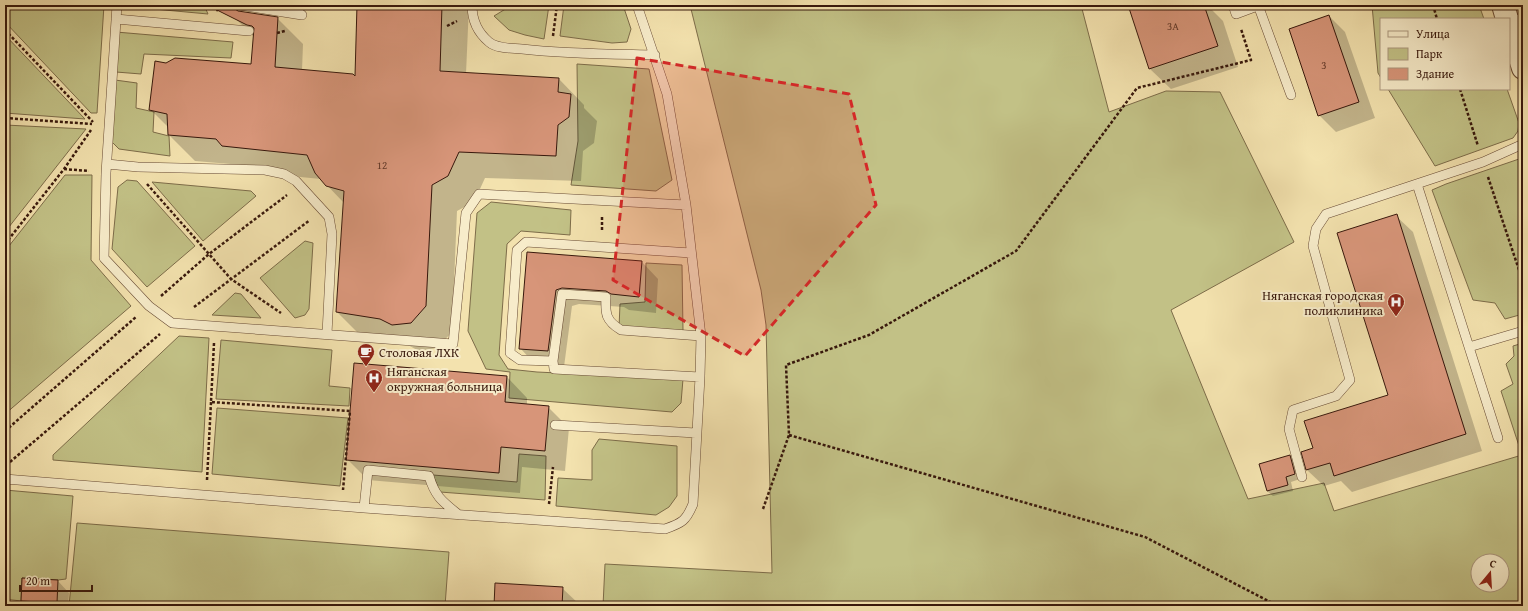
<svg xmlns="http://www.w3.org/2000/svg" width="1528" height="611" font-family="'Gentium Book Plus',serif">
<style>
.green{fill:#c2c186;stroke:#7d6c49;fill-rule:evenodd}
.shadow{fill:#0003}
.building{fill:#d79579;stroke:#38180c}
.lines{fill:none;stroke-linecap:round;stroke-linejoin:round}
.service-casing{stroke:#674a34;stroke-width:10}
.tertiary-casing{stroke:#674a34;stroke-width:24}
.path{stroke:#38180c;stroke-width:2.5;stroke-dasharray:3 2;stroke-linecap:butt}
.service{stroke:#f7ecca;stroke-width:9}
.tertiary{stroke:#f7ecca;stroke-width:22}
.marked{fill:#d62828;fill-opacity:0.2;stroke:#d62828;stroke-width:3;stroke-dasharray:8 5;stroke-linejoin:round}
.labels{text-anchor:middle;stroke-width:4;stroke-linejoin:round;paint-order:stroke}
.number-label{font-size:11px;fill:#603727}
.poi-label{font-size:13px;fill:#38180c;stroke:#f7ecca;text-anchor:start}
</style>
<rect width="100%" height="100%" fill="#f3e2ae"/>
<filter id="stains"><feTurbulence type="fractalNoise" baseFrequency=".005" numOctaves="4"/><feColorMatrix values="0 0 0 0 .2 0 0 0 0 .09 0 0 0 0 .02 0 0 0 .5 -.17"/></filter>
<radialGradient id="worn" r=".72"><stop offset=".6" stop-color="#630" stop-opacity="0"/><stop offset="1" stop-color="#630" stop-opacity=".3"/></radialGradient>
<path class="green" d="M5 5H104L97 113H91L5 22Z
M135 5H204L208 14 143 8Z
M512 5H549L544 39 525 35 509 30 494 16Z
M564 5H623L631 29 627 42 612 43 560 36Z
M690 5H1081L1109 112 1166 91 1220 92 1294 242 1171 310 1248 499 1324 483 1334 511 1522 455 1501 391 1513 384 1506 364 1514 356 1513 346 1523 343V606H603L605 564 772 573 766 325 761 290ZM1478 561H1502V585H1478Z
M1372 5H1479L1484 19H1381V78L1378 73Z
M116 32 233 42 231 58 144 54 141 74 116 72Z
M5 35 85 119 5 113Z
M577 64 649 69 672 180 656 191 571 185 578 141Z
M115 80 137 83 136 108 154 112 153 132 169 136 170 156 119 149 111 141Z
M1388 89H1507L1519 123 1518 131 1513 138 1435 166Z
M5 125 86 129 5 232Z
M1519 159 1523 160V314L1505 319 1495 303 1473 300 1432 190 1446 184Z
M65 175H92L91 260 131 306 5 414V251Z
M127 180 137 181 195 246 147 287 112 249 118 187Z
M152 182 251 191 256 196 203 241Z
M491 202 571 210 570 235 521 231 507 244 499 355 508 369 537 372 683 379 681 403 672 412 509 398 510 372 486 369 468 331 477 213Z
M305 241 313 243 309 309 305 315 295 318 260 278Z
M646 263 682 265 683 331 619 328 620 304 645 302Z
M235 293 241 294 261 318 212 315Z
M179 336 209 338 202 472 53 460V455Z
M221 340 332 350 329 386 350 388 349 406 216 399Z
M217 408 348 418 340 486 212 474Z
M599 439 677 446V496L669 507 656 515 556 506 558 478 592 480V450Z
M519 454 546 456 545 500 440 492 433 475 517 482Z
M5 490 73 496 66 579 58 580 22 578 21 601 5 599Z
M77 523 449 552 445 606H69Z"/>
<path class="shadow" d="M251 5H283L284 10Z
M358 5H469L466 74 559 79 584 105V108L597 121 594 143 583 151 581 181 485 178 474 202 457 211 452 332 437 348 419 351 406 344 363 338 337 312 344 203 321 179 249 172 242 165 195 161 169 135V128L150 109 167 64 252 66 255 38 234 17 277 18 303 44 302 71 356 78Z
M1129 5H1207L1223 21 1238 67 1171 89 1150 69Z
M1329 16 1345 32 1375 118 1336 132 1319 115Z
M1396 216 1413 232 1482 451 1352 492 1341 481 1324 486 1307 470 1303 453 1314 449 1389 395Z
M528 253 642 262 658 279 656 313 629 310 624 307 579 304 572 306 564 367 536 365 520 348Z
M507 377 527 398V405L548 407 569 428 565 471 522 467 520 493 368 480 347 459Z
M1290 456 1295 462 1300 479 1291 482 1293 491 1273 496 1267 491Z
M58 581 69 593 68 606H27L22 601Z
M562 588 579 604V606H495Z"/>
<path class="building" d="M207 5H233L235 9 238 11 278 17 275 67 353 74 355 76 357 5H442L440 71 559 78 558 92 571 94 569 117 558 125 556 156 459 152 448 176 432 185 426 306 411 323 392 325 380 319 336 312 344 191 326 186 315 173 307 155 222 146 216 139 168 135 167 114 149 110 155 61 166 63 175 58 251 64 254 28 252 26 247 25Z
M1128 5H1204L1218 46 1149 69Z
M1329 15 1359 102 1318 116 1289 29Z
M1397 214 1466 434 1334 476 1330 463 1306 470 1301 452 1313 448 1304 421 1388 395 1337 233Z
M527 252 642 261 639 297 611 294 606 291 562 288 556 290 548 351 519 349Z
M354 363 507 376 505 402 549 406 545 451 501 447 499 473 346 460Z
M1290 455 1295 474 1286 477 1288 485 1267 491 1259 464Z
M22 578 58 580 57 603 21 601Z
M495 583 563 587 562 606H494Z"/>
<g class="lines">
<defs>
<path id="service" d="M117 5 106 173 104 258 149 306 172 323 453 344 466 213 479 194 686 205
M239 5 302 15 293 8 297 5
M472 5C472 20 477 32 489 42 497 49 512 48 522 49 566 54 610 54 655 55
M1233 5 1236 14 1260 5
M1258 5 1291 95
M116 19 249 31
M1509 22 1523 18
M107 164 138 167 265 170 284 174 296 181 329 217 332 234 327 334
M1417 184 1498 438
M1469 347 1523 331
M553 361 520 360 510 353 517 250 526 242 691 253
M700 377 554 369 553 361 562 294 606 297C605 314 606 321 621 330L701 336
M555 425 696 433
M1302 477 1289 429 1293 410 1336 396 1350 380 1313 246 1316 229 1326 214 1483 162 1523 144
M5 479 364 508 665 529C682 523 686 521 693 504L700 377 701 336 686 205 667 94 637 5
M364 508 368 470 429 476C435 497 443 502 459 515"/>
<path id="tertiary" d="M1503 5 1507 19
M1509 24 1523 68"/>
</defs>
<use href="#service" class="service-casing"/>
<use href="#tertiary" class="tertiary-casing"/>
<path class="path" d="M214 5 218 11
M1433 5 1437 19
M447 26 457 21
M5 30 93 122
M277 33 285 31
M553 36 557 5
M1460 89 1478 146
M5 118 92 124
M64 169 89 171
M1488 177 1523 282
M147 184 231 279 281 313
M602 230V217
M5 244 64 169 91 130
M161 296 209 254 287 195
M194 307 310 220
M214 343 211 402 350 411 343 490
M5 431 136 317
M789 435 1145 537 1278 606
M10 462 160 334
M207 480 211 402
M549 504 553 467
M763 509 789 435 786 365 869 335 1016 251 1137 88 1251 60 1241 29"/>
<use href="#service" class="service"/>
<use href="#tertiary" class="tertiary"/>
</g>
<path class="marked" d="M637 58 849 94 876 205 745 356 613 280Z"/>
<defs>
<symbol id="hospital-pin" viewBox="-11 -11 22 30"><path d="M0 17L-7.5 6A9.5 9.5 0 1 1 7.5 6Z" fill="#8f2418" stroke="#f7ecca"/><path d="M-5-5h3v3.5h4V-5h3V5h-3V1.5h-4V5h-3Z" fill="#fff"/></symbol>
<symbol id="cafe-pin" viewBox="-11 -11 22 30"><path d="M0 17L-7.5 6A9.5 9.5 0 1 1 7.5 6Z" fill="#8f2418" stroke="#f7ecca"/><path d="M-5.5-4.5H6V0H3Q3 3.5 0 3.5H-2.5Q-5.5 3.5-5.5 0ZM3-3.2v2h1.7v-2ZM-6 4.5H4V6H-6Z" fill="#fff"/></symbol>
</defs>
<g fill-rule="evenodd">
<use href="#hospital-pin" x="1386" y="292" width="20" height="27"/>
<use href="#cafe-pin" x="356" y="342" width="20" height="27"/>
<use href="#hospital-pin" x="364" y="368" width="20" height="27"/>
</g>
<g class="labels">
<g class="number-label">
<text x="1173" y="30">3А</text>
<text x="1324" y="69">3</text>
<text x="382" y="169">12</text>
</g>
<g class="poi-label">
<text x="1383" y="300" text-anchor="end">Няганская городская<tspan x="1383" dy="15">поликлиника</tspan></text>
<text x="379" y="357">Столовая ЛХК</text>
<text x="387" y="376">Няганская<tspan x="387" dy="15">окружная больница</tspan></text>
</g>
</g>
<rect width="1528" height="611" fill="none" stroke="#f3e2ae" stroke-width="20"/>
<rect x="6" y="6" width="1516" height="599" fill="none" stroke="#38180c" stroke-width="2"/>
<rect x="10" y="10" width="1508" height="591" fill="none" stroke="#38180c"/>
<rect x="1380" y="18" width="130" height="72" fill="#f7ecca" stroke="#ab977e"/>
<rect x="1388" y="31" width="20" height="6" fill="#f7ecca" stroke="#ab977e"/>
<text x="1416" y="38" font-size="12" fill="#38180c">Улица</text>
<rect x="1388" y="48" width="20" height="12" fill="#c2c186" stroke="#ab977e"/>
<text x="1416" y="58" font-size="12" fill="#38180c">Парк</text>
<rect x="1388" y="68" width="20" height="12" fill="#d79579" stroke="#ab977e"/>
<text x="1416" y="78" font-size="12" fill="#38180c">Здание</text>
<g transform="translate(1490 573) rotate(18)"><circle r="19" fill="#f7ecca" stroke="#ab977e"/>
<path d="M0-3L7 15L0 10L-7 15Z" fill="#8f2418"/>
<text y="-6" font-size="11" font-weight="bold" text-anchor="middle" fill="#38180c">С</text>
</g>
<path d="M20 585v6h72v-6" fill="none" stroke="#38180c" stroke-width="2"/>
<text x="26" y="585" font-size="12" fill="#38180c" stroke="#f7ecca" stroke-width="3" paint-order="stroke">20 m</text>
<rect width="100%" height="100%" filter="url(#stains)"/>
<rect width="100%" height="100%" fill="url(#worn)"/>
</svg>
